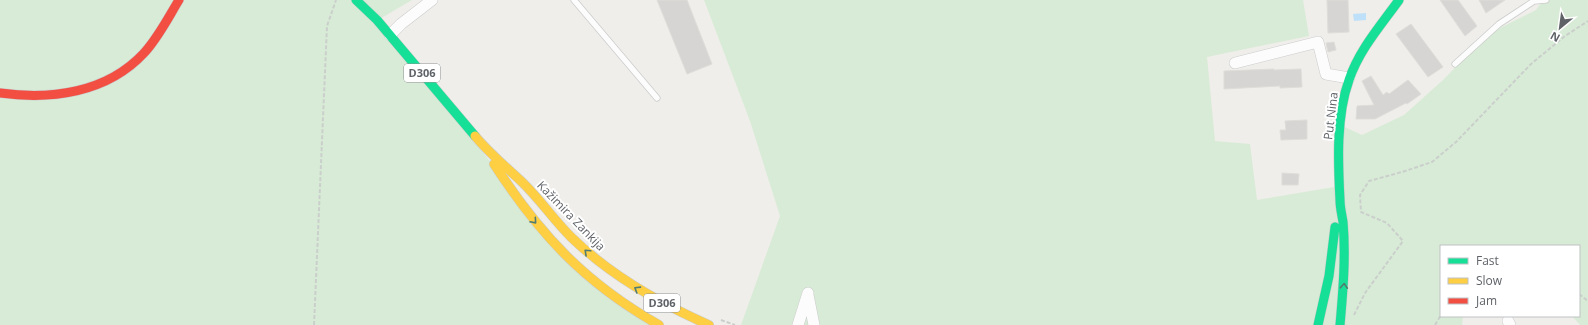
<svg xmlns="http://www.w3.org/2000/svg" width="1588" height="325" font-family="'Open Sans',sans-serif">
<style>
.green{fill:#d8ebd6}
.water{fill:#bfe0f9}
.building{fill:#d6d5d3;stroke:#deddd9}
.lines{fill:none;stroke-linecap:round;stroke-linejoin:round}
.lane-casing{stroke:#cbcccc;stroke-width:7}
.street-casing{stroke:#cbcccc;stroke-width:12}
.fast-casing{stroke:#cacacb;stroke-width:10}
.slow-casing{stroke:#cacacb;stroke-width:10}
.jam-casing{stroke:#cacacb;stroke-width:10}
.path{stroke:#cacfcc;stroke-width:2;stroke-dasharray:4 2;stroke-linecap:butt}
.lane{stroke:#fdfcfc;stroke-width:5.5}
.street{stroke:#fdfcfc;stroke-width:11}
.fast{stroke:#16e098;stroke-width:9}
.slow{stroke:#ffcf43;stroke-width:9}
.jam{stroke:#f24e42;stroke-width:9}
.oneway{stroke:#507c72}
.labels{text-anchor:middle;stroke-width:4;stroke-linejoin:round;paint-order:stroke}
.shield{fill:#fff;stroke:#8f9295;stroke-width:1}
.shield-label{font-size:11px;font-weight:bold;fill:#5f6368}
.street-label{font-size:12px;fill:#5f6368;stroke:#fff}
</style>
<rect width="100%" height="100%" fill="#efeeea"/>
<path class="green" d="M0 0H412L378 20 560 250 659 325H0Z
M704 0H1303L1309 36 1207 57 1215 141 1250 144 1257 200 1340 186V125L1362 135 1404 115 1443 80 1488 34 1536 10 1543 0H1588V325H1580L1572 316H1579V246H1441V316H1463L1462 325H741L780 216 750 121Z"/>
<path class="water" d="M1366 13V20L1354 21 1353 14Z"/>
<path class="building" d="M657 0H687L712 64 687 74Z
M1327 0H1348L1349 32 1328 33Z
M1440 0H1458L1477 26 1465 36Z
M1479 0H1505L1486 13Z
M1411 24 1443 67 1428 77 1396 34Z
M1334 42 1336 50 1328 52 1326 43Z
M1274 69V70L1301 69 1302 87 1280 88V86L1224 89V71Z
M1371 76 1383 95 1387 92 1389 94 1408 80 1421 94 1407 104 1406 103 1375 119H1356L1357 106 1374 105 1362 81Z
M1307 120V139L1281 140 1280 130H1286L1285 121Z
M1282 173 1299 174 1298 185H1282Z"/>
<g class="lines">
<defs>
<path id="lane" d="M574 0 657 98
M1455 64 1499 24 1534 1 1546 0"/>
<path id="street" d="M390 35 401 24 432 0
M1235 63 1318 42 1326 74 1349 78
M808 295 814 325
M1508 321 1510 325
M798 325 808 293"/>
<path id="fast" d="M356 0 377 20 475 136
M1318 325 1329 276 1335 227
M1340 325C1343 291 1346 256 1343 222 1342 215 1340 208 1340 200 1338 162 1336 116 1349 80 1359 50 1381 25 1399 0"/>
<path id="slow" d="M475 136C489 153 505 166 521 181 539 198 553 219 571 237 611 276 659 303 709 325
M494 164C540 235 585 283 659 325"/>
<path id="jam" d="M0 93C51 100 107 93 144 53 158 38 168 18 179 0"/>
</defs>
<use href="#lane" class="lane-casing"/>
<use href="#street" class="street-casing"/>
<use href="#fast" class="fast-casing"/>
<use href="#slow" class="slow-casing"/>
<use href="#jam" class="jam-casing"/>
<path class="path" d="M1579 294 1588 301
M1354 315 1365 293 1403 241 1387 223 1361 212 1360 195 1369 181 1402 172 1432 162 1456 142 1531 64 1565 36 1588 21
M721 320 735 325
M314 325 327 26 336 0
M1435 325 1441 315"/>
<use href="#lane" class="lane"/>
<use href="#street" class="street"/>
<use href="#fast" class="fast"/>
<use href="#slow" class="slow"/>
<use href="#jam" class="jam"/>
</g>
<defs><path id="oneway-chevron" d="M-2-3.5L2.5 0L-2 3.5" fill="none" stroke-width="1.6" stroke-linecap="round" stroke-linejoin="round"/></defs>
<g class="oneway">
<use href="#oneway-chevron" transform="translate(534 221) rotate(49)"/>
<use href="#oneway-chevron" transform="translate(587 252) rotate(-137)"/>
<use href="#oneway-chevron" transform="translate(1344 286) rotate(-87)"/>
<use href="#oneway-chevron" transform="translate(637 289) rotate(-148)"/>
</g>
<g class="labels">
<g class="shield">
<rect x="404" y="64" width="36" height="18" rx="3"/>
<rect x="644" y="294" width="36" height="18" rx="3"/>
</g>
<g class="shield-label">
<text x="422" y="77">D306</text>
<text x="662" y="307">D306</text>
</g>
<g class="street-label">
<text transform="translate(1331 116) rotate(-83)" y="4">Put Nina</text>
<text transform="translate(571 216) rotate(46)" y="4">Kažimira Zankija</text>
</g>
</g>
<rect x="1440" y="245" width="140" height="72" fill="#ffffff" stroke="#bfc1c3"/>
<rect x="1448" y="258" width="20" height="6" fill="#16e098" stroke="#bfc1c3"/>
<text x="1476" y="265" font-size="12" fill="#5f6368">Fast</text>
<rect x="1448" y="278" width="20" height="6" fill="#ffcf43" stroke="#bfc1c3"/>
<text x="1476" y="285" font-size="12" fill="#5f6368">Slow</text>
<rect x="1448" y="298" width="20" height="6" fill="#f24e42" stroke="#bfc1c3"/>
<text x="1476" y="305" font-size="12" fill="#5f6368">Jam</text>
<g transform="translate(1560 28) rotate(209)" stroke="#ffffff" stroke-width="3" paint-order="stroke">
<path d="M0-3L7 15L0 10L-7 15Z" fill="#5f6368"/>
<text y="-6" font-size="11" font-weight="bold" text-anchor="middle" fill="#5f6368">N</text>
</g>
</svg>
